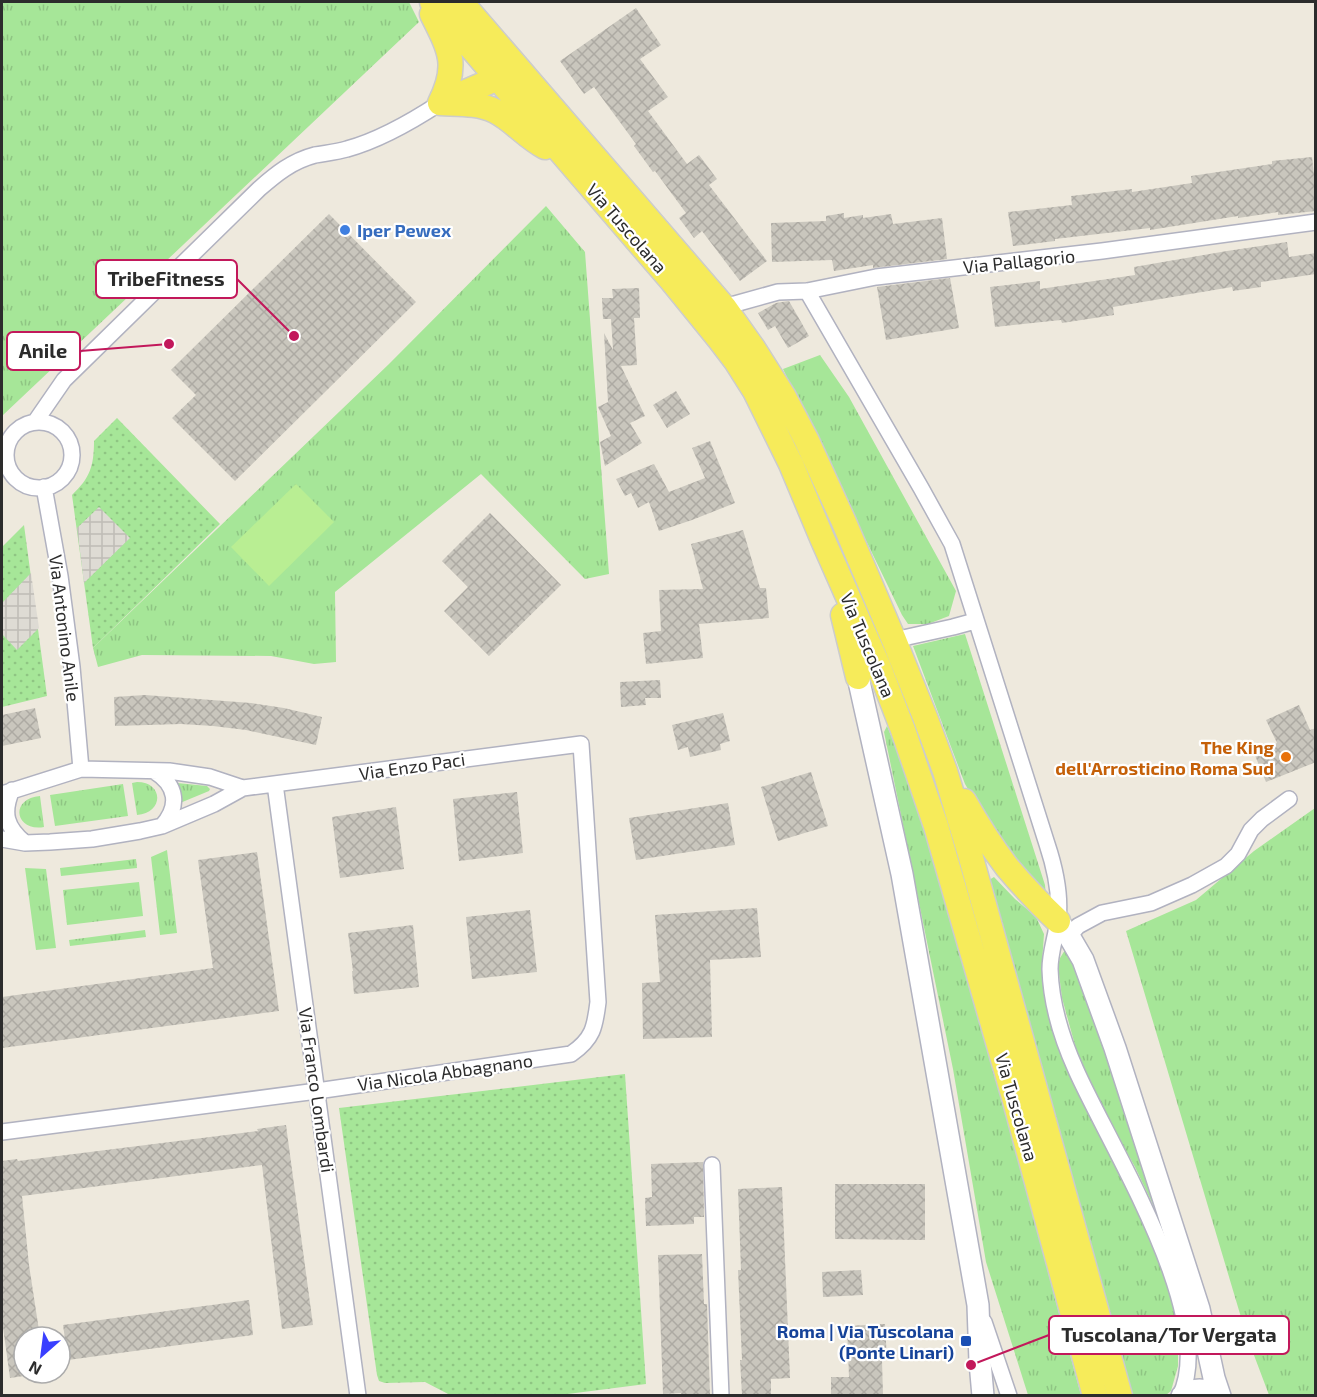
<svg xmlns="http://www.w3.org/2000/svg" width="1317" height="1397" viewBox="0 0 1317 1397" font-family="'Exo 2',sans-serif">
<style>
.grass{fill:url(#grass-tufts)}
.park{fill:url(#park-dots)}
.pitch{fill:#b9ee93}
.plaza{fill:url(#plaza-grid)}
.building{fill:url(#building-cross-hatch)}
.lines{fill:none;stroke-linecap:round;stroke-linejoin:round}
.street-casing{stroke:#b1b2c0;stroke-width:18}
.secondary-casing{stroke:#b1b2c0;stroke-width:24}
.primary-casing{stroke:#ccc;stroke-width:27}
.street{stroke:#fff;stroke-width:15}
.secondary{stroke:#fff;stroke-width:21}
.primary{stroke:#f6eb5a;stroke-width:24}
.shop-dot{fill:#3f7fe0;stroke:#fff;stroke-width:2}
.food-dot{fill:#e8710a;stroke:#fff;stroke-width:2}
.transit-dot{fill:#1a4fb4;stroke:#fff;stroke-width:2}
.labels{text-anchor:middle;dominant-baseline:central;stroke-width:4.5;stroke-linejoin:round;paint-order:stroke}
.street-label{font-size:18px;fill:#2c2c2c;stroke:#fff}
.shop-label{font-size:18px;font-weight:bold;fill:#366cbe;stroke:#fff;text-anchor:start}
.food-label{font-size:18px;font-weight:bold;fill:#c56008;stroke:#fff;text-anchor:end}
.transit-label{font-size:18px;font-weight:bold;fill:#164399;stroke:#fff;text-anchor:end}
.leader{fill:none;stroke:#c2185b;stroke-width:2}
.callout-dot{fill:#c2185b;stroke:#fff;stroke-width:2}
.callout{fill:#fff;stroke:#c2185b;stroke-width:2}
.callout-label{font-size:20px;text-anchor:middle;font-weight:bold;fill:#2c2c2c}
</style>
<defs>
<pattern id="grass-tufts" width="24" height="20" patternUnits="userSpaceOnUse" patternTransform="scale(1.5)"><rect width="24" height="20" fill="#a6e698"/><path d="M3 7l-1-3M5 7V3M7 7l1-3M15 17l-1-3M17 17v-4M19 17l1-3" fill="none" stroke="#8fc583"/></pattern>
<pattern id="park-dots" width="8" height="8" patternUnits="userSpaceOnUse" patternTransform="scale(1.5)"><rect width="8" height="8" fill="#a6e698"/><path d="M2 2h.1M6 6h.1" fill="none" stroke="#8fc583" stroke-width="1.8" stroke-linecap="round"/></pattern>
<pattern id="plaza-grid" width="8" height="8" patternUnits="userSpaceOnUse" patternTransform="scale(1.5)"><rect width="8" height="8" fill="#dedbd4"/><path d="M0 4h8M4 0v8" fill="none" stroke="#bfbcb6"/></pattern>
<pattern id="building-cross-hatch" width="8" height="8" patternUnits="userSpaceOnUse" patternTransform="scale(1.5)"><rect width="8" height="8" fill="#c9c6bd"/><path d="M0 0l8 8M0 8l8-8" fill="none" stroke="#adaaa3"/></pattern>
</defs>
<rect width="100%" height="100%" fill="#eee9dd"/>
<path class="grass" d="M2,2h407l10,20 -417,394z
M546,206l39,46 24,322 -24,5 -104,-105 -146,118 1,70 -22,2 -43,-8 -129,-1 -44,12 -5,-19 296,-284z
M820,355l29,42 107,194 -7,25 -21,8h-20l-6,-9 -119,-246z
M965,634l80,251 1,11 -49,-57 -32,-55 -52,-138z
M887,726c52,119 84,246 116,371 25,100 51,199 78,298h-53l-42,-133 -33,-193 -69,-337z
M137,782c27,0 27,31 0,33l-5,-32z
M177,783l30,3 3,3 -1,2 -29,12 1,-8z
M123,784l5,32 -73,10 -5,-31z
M40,796l4,31c-29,5 -35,-28 -4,-31z
M1315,808v587h-46l-23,-61 -120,-403 70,-31 58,-49z
M167,850l10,83 -17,2 -9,-78z
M136,859l1,9 -76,8 -1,-8z
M25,868l21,1 10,79 -20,2z
M994,877l21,22 21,18 8,17 -2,29 12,63 102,219 22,74v47l-7,25 -5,4h-38l-139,-515z
M139,882l4,34 -76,9 -4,-35z
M145,930l1,7 -76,9 -1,-6z
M1065,950l19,34 80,244 -29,-61 -44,-79 -13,-32 -16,-58 -4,-32 2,-8z"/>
<path class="park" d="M117,418l103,106 -127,124 -21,-153c18,-17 22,-29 22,-54z
M24,525l23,171 -45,11v-160z
M625,1074l21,310 -94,12h-100l-27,-14 -40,1 -6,-2 -2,-6 -38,-267z"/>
<path class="pitch" d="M296,484l38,38 -65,64 -38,-39z"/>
<path class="plaza" d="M99,507l31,31 -46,45 -7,-55z
M31,573l8,55 -22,22 -15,-16v-31z"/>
<path class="building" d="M636,8l25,37 -21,14 28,38 -20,14 39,53 12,-9 18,24 -8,6 58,76 -27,20 -38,-50 -8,7 -15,-20 7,-5 -31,-42 -2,1 -19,-26 2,-2 -42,-57 -10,7 -24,-33z
M1312,157l4,36v18l-38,4v-3l-40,6v-2l-88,14v-2l-95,11v2l-42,5 -5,-34 64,-7 -1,-9 61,-7v3l60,-9 -1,-7 81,-12v-3z
M844,213v5l19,-3v3l28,-4 2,10 49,-6 5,41 -74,9v-3l-39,6 -2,-11 -60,2 -1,-39 55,-2v-5z
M329,214l87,88 -181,179 -63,-63 24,-23 -25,-25z
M1287,242l2,15 27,-4v21l-55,8v5l-28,4 -1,-4 -119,20 1,8 -52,8 -1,-3 -66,7 -5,-40 50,-6v8l95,-14 -1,-8 93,-16z
M950,278l9,50 -73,12 -9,-53z
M639,288l1,30h-6l3,47 -16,1 24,50 -15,7 12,20 -37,23 -5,-24 11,-6 -13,-29 10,-5 -4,-69 9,17 -2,-31h-8l-1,-21h11l-1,-9z
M789,301l20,35 -21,12 -13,-22 -7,4 -10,-17 18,-10z
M676,391l14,23 -23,14 -14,-23z
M710,441l25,62 -43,17 -33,11 -10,-29 -11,6 -7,-15 -6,3 -9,-17 38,-15 15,28 36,-14 -13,-30z
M490,513l71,72 -72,71 -45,-45 24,-24 -26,-26z
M743,530l17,58h6l3,30 -70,6 4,34 -57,6 -3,-31 18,-2 -2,-41 44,-1 -12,-45z
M660,680l1,18h-16l1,7 -25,2 -1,-25z
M145,695l106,8 33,5 38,9 -6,28 -70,-15 -33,-4 -32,-2 -66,2 -1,-29z
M1299,705l11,25 6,-2v34l-50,20 -12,-29 23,-10 -11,-23z
M35,708l6,30 -39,8v-31z
M723,713l7,28 -10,3 1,6 -31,7 -2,-10 -10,3 -6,-25z
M811,772l17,54 -50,15 -17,-54z
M517,792l6,61 -64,8 -6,-62z
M728,803l7,42 -99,15 -7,-42z
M396,807l8,62 -64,9 -8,-61z
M257,852l22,159 -277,37v-51l211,-29 -15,-108z
M757,908l4,49 -51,3 2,77 -69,2 -1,-56 18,-1 -5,-67z
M530,910l7,62 -65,7 -6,-62z
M413,925l6,62 -65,7 -2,-23h1l-5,-38z
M286,1125l27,200 -31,4 -20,-164 -240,31 7,69 11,72h-16v39l-14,2 -8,-58v-159l15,-2 1,2 240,-30 -1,-2z
M703,1162l1,55h-10v7l-48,2 -1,-28 7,-1 -1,-33z
M835,1184h90v56l-90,-1z
M782,1187l8,191 -19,1v16h-29l-2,-35h2l-4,-90h3l-3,-81z
M702,1254l2,50h3l3,91h-29v-2l-18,1 -5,-139z
M861,1270l2,25 -40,2 -1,-25z
M249,1300l4,35 -185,25 -5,-35z
M885,1324l2,36h-5l1,35h-52v-18h18l-2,-51z"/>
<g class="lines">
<g class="street-casing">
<path id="street" d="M807,291l114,197 31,56 95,300c8,24 14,50 11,76 -2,17 -8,32 -8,49 1,34 12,70 26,101 33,75 143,247 104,326
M724,307l54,-15 29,-1 69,-14 226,-26 214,-29
M35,422l29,-42 195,-191c17,-15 33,-28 56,-34 11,-2 22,-3 32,-6 33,-9 64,-27 93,-46
M6 455a33 33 0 1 1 66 0a33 33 0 1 1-66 0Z
M44,487l16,89 12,91 9,102
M894,640l59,-13 22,-6
M154,771c23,14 26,35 8,55
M275,784l83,612
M12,790c-10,23 -6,37 13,53
M2,794l79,-25 88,2 41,6 33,11 -29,16 -52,22 -22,5 -48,8 -42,3 -25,1 -23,-4
M1069,936l9,-10 24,-13 49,-10 41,-18 34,-19 12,-12 13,-24 11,-11 27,-20
M2,1132l315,-41 254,-37c22,-15 24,-27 27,-52l-17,-258 -338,44
M712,1165l9,231
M984,1322l25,74"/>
</g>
<g class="secondary-casing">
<path id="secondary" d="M858,677l44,197 76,431 2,57 3,34
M1058,921l11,15 14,24 32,88 84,261 15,69 6,18
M1182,1396c12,-8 23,-8 35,0"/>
</g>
<g class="primary-casing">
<path id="primary" d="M432,2l240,279 48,59 16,21 19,30 36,73 31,74 56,127 25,65 33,96 79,275 80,295
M461,2l263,305 29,41 31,49 23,44 36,79 51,120 31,77 20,54 25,83 150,542
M432,14c18,36 27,51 8,89
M445,101l53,-23 15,-3
M440,103c18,1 39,0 55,8 18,9 31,26 50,36
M843,615l15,62
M964,801c13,23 27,45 43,66 16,19 33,37 51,54"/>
</g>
<use href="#street" class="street"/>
<use href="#secondary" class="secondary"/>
<use href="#primary" class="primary"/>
</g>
<circle class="shop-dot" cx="345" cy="230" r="6"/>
<circle class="food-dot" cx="1286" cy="757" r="6"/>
<rect class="transit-dot" x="960" y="1335" width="12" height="12" rx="3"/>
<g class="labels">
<g class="street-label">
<text transform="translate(627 228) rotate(49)">Via Tuscolana</text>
<text transform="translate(1019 261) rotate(-6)">Via Pallagorio</text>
<text transform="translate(65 628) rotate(83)">Via Antonino Anile</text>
<text transform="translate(868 645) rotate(67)">Via Tuscolana</text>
<text transform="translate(412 766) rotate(-8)">Via Enzo Paci</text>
<text transform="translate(445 1072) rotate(-8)">Via Nicola Abbagnano</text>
<text transform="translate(317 1090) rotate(82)">Via Franco Lombardi</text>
<text transform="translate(1017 1107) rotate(74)">Via Tuscolana</text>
</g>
<g class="shop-label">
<text x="357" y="230">Iper Pewex</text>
</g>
<g class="food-label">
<text x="1274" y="747">The King<tspan x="1274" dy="21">dell'Arrosticino Roma Sud</tspan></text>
</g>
<g class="transit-label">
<text x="954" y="1331">Roma | Via Tuscolana<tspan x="954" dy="21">(Ponte Linari)</tspan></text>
</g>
</g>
<path class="leader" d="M294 336L237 279M169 344L80 351M971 1365L1049 1335"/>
<g class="callout-dot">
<circle cx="294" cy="336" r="6"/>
<circle cx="169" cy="344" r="6"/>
<circle cx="971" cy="1365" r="6"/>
</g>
<g class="callout">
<rect x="96" y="260" width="141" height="38" rx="6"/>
<rect x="7" y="332" width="73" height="38" rx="6"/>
<rect x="1049" y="1316" width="240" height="38" rx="6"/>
</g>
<g class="callout-label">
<text x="166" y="286">TribeFitness</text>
<text x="43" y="358">Anile</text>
<text x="1169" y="1342">Tuscolana/Tor Vergata</text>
</g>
<rect width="1317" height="1397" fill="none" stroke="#2c2c2c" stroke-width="6"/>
<g transform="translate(42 1355) rotate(208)"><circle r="28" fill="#ffffff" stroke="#ababab" stroke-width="1.5"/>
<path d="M0-4.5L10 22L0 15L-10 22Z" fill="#393fff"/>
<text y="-9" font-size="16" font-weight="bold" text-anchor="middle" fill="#2c2c2c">N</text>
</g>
</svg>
